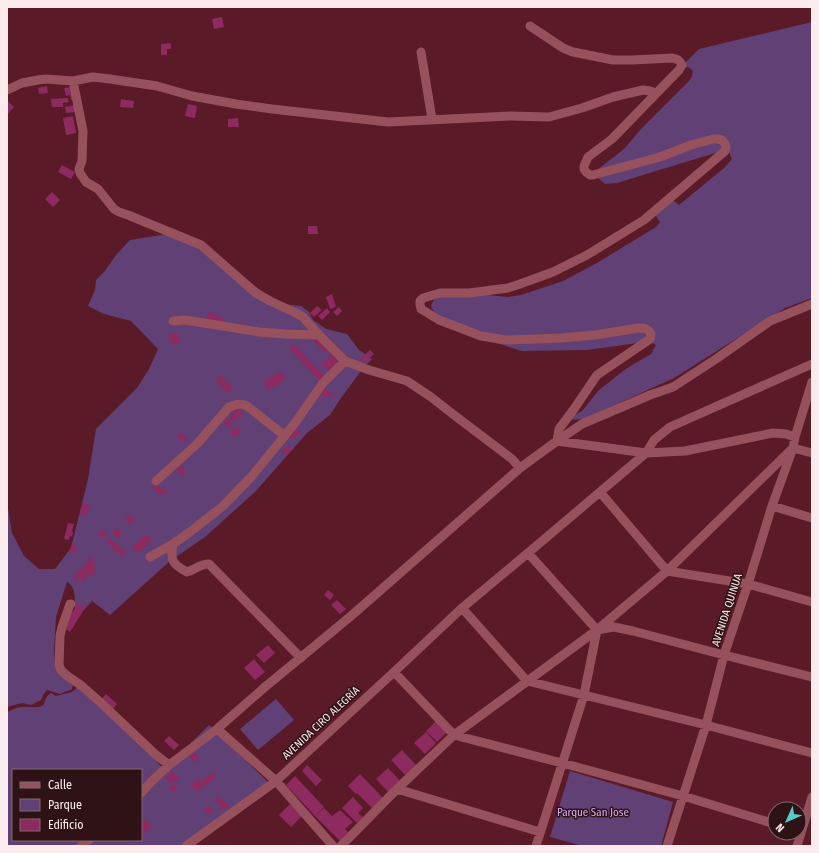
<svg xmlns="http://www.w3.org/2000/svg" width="819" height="853" viewBox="0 0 819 853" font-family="'Fira Sans Condensed',sans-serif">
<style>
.green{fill:#614076;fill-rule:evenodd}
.building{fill:#8d2a5f}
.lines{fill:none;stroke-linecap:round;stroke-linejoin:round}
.minor{stroke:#96515c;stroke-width:9}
.labels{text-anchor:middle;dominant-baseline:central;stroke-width:3;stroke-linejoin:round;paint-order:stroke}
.street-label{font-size:11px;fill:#fcebec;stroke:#2e1216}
.park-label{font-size:11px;fill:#d5acf1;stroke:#2e1216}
</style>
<rect width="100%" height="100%" fill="#5a1a28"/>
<path class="green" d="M812,22v276l-27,10 -111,70 -90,41 -19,1 17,-9 17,-21 28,-22 24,-14 5,-9 -8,-4 -17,3 -44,6 -65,1 -64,-20 -24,-19 -3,-6 4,-9 52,-2 21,2 13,-2 42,-14 34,-18 59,-36 4,-5 -4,-6 -1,-6 18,-10 6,5 45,-37 8,-9 -4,-10 -111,34 -12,1 -8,-7v-7l27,-21 17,-20 48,-48 3,-5 1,-5 -3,-3 -8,-2 17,-17z
M167,234l22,6 81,57 13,7 18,2 8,6 4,8 13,9 21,5 12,16 13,9 -8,8 -23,31 -11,17 -23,18 -51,58 -51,46 -35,24 -60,54 -18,-14 -8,9 -9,-2c0,-10 1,-21 -8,-26l-11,35 -2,33 1,17 18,18 -1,4 -12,5 -13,-4 -4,5 -2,5 -10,5 -9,-2 -15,4v-205l5,31 12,23 15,13h16l16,-21 17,-69 8,-50 41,-41 12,-19 9,-20 -27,-28 -27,-7 -16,-8 7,-16 1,-10 9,-9 11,-16 14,-15z
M77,688h3l59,52 25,30 45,-45 59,57 -85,64h-176v-134c6,-2 9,-5 15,-5 7,-1 13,2 20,-1 4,-2 1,-8 9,-13l5,3 16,-4zM13,770h128v70h-128z
M276,699l18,21 -36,30 -18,-21z
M570,771l103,31 -12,44h-82v-1l-29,-8z"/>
<path class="building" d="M222,17l2,10 -10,2 -2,-10z
M171,43v6h-4v6h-6v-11z
M47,86l1,7 -9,1 -1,-6z
M72,87l3,13h-4l-1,-5 -4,1 -2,-8z
M68,98l1,4 -6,1v4h-11l-1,-8z
M121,99l13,2 -1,7 -13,-1z
M7,100l7,7 -7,8z
M188,104l9,2 -2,12 -10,-2z
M75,105l1,7 -10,1 -1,-6z
M73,116l3,17 -10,2 -3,-17z
M238,118l1,9h-11v-8z
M62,165l13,7 -4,7 -13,-7z
M52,192l8,8 -7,7 -8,-8z
M308,226h9l1,8h-10z
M332,294l4,13 -6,2 -4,-12z
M317,306l5,4 -8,7 -4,-4z
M339,307l3,4 -5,5 -4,-4z
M327,308l3,4 -8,8 -4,-4z
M208,312l11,3 -1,2 5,1 -1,5 -16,-3z
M176,332l5,9 -8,4 -5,-9z
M314,335l14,15 -3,3 -14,-15z
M294,344l31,32 -5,5 -31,-33z
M370,350l4,4 -10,9 -4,-4z
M331,354l7,7 -9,10 -8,-7z
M281,371l5,8 -18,11 -5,-8z
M220,376l13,12 -5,5 -12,-12z
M324,387l10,8 -3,3 -3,-3 -2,3 -7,-5z
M237,408l6,6 -3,4 -7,-6z
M233,413l5,5 -3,4 -6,-5z
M227,418l6,6 -4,4 -6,-6z
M236,426l5,5 -6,7 -6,-5z
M295,427l6,5 -8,8 -5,-4z
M181,432l7,7 -4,3 -7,-6z
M287,445l5,5 -6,5 -4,-3z
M181,465l5,7 -4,4 -6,-7z
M157,484l10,9 -2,2 -3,-2 -2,2 -7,-7z
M83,503l7,2 -4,11 -6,-2z
M126 519a4 4 0 1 1 8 0a4 4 0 1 1-8 0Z
M68,523l6,1 -2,7 1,1 -1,5 -2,-1 -1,4 -5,-1z
M113 533a4 4 0 1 1 8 0a4 4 0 1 1-8 0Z
M98.5 534a3.5 3.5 0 1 1 7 0a3.5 3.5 0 1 1-7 0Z
M146,534l6,6 -14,13 -6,-6z
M109,538l17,14 -4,4 -16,-14z
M72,544l5,2 -2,7 -6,-1z
M89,556l4,4 -1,2 4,3 -1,2 1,1 -3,2 3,3 -3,3 -3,-3 -2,3 -7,-7 7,-8 -1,-2z
M80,569l8,7 -5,6 -4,-4 -4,4 -2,-3 3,-3 -1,-1z
M328,590l6,5 -4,5 -6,-5z
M337,600l9,9 -6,5 -9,-9z
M78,603l7,5 -15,24 -7,-5z
M268,645l7,8 -11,10 -8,-8z
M254,659l11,13 -10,8 -11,-12z
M106,694l11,10 -5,6 -11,-10z
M436,721l11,11 -10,10 -11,-11z
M426,732l10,11 -11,11 -11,-11z
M169,736l10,9 -5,5 -10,-9z
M402,750l16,17 -11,10 -16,-17z
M193,751l7,8 -5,4 -7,-8z
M307,765l15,15 -6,6 -14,-15z
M388,768l14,15 -12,11 -14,-15z
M172,771l7,7 -4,5 -3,-2 -3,2 -4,-5z
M212,772l4,4 -10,9 -4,-4z
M360,774l23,24 -11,10 -15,-15 -1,1 -8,-8z
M295,776l29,31 -9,9 -29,-31z
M197,778l1,2 1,-1 2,2v1l3,4 -6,6 -8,-8 6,-3 -1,-1z
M174,784l4,3 -6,6 -4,-4z
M218,796l11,10 -6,4 -3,-4v-1l-5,-5z
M353,797l10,11 -5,5 5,4 -6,6 -15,-15z
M290,804l12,12 -11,11 -12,-12z
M209,805l4,5 -5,5 -4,-5z
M324,808l8,8 8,-6 13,12 -8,7 3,3 -8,9 -25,-25z
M145,819l7,7 -10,10 -1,-13z"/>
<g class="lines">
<path class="minor" d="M530,26l33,22 10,4 40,8h19l40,-2c5,1 8,2 10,7l-3,5 -67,69 -24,18 -4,9v3l2,3 4,3h3l67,-18 31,-12 22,-6h4l5,1 3,4 1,3 -1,4 -81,69 -57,35 -34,17 -33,12 -12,4 -39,5h-29l-17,5 -3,3v3l1,5 5,3 13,8 42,16 25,4 55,-2 34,-3 43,-7c6,0 10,0 13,6l-1,5 -53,36 -23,34 -15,20 -2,12 89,12 39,-2 88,-18 13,1 9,3
M421,52l11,67
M73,81l10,50 -1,30 -3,8 1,4 6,9 12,7 16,20 5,3 9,3 73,30 55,48 14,8 26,12 7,4 16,18 26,26 24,9 38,11 24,16 23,18 58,44 8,9
M7,90l15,-7 16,-3 8,-1 27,2 20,-4 17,2 47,7 35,10 44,8 36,5 116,13 122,-6 39,1 33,-9 31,-11 30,-7 7,1 6,2
M173,321l11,-1 8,1 67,11 27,2 33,1
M156,481l41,-37 32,-37c7,-3 11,-4 18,-1l38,30
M600,492l67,79 81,13 64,18
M772,506l40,12
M173,544c-3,16 -1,20 14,28 8,-2 14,-9 22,-8l92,94
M528,553l69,77
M150,557l23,-13 17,-12 33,-26 29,-30 43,-53 28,-40 22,-22
M71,604h-1l-8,23 -2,9 -1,29 2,5 5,5 16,11 18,16 55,52 14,11
M462,608l65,73 179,44 106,28
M597,630l17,-3 19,4 91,24 88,22
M394,672l60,63 108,28 121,33 92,28
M217,729l59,52 57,65
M397,789l143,43
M141,793l10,-11 18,-17 48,-36 48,-42 86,-71 169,-148 37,-27 25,-17 68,-29 23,-8 43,-28 54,-38 42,-17
M81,846l8,-6
M186,846l90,-65 118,-109 68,-64 66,-55 118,-100 8,-13 16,-13 142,-63
M341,846l56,-57 57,-54 143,-105 70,-59 126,-123 19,5
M536,846l48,-151 13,-65
M667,846l39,-121 18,-70 24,-71 24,-78 21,-58 2,-11 17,-55
M797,846l15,-49"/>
</g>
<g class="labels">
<g class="street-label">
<text transform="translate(727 610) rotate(-72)">AVENIDA QUINUA</text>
<text transform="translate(321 723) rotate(-43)">AVENIDA CIRO ALEGRÍA</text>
</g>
<g class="park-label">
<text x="593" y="812">Parque San Jose</text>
</g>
</g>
<rect width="819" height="853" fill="none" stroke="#fcebec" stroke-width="16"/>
<rect x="12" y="769" width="130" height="72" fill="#2e1216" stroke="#80696c"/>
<rect x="20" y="782" width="20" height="6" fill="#96515c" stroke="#80696c"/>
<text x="48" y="789" font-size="12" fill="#fcebec">Calle</text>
<rect x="20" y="799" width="20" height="12" fill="#614076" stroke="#80696c"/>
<text x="48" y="809" font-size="12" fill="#fcebec">Parque</text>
<rect x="20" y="819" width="20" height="12" fill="#8d2a5f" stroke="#80696c"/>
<text x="48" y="829" font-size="12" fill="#fcebec">Edificio</text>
<g transform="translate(787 821) rotate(225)"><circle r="19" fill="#2e1216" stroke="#80696c"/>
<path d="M0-3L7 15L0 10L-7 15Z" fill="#54cdc8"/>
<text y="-6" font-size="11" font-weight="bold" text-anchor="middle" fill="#fcebec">N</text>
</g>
</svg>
